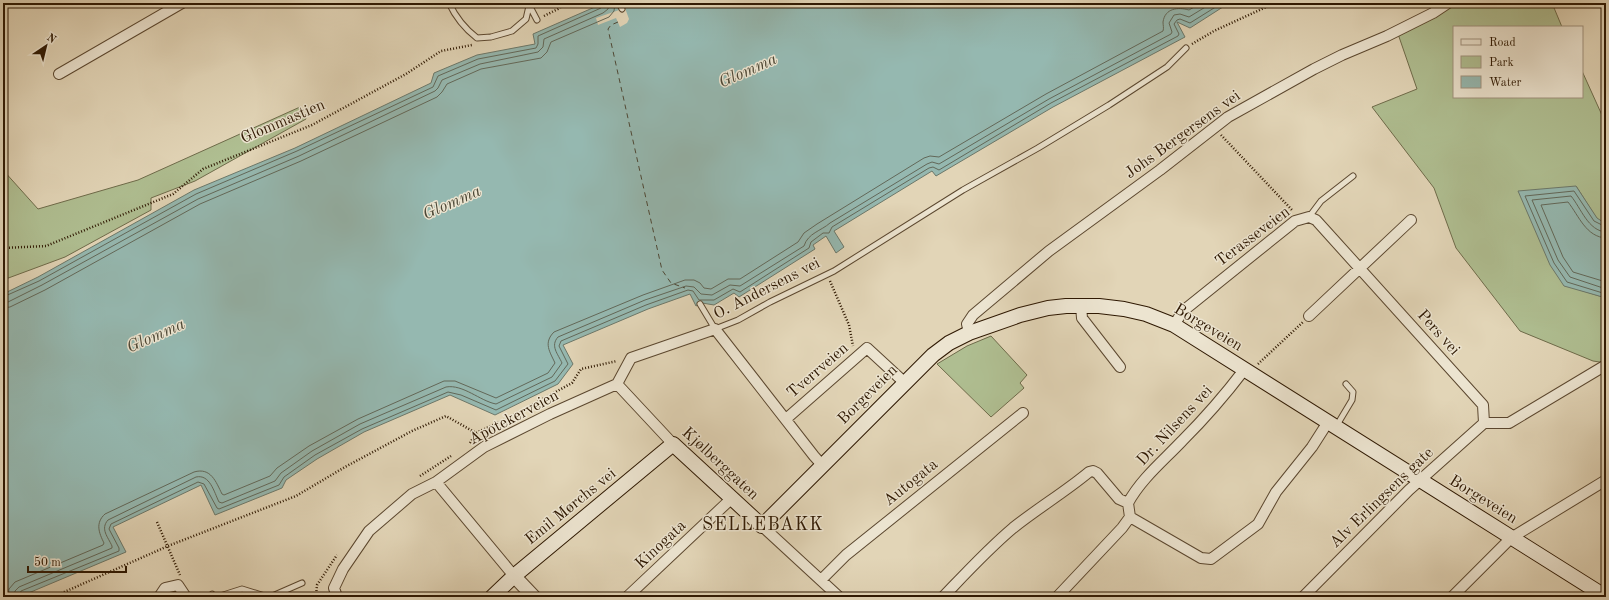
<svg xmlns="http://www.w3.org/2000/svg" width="1609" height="600" viewBox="0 0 1609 600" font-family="'Old Standard TT',serif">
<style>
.green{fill:#afbe91;stroke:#6e6b4a}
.water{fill:#95b8b0;stroke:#6c786a}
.pier{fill:#e2d5b7}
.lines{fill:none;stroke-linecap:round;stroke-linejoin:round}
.shore{stroke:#626859;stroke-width:1}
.ferry{stroke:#4d4836;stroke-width:1;stroke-dasharray:5 4;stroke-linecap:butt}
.service-casing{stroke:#5b472f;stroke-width:7}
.minor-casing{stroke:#5b472f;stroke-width:12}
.tertiary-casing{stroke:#5b472f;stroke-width:15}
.secondary-casing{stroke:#2e1802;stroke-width:16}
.path{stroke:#2e1802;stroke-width:2.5;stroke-dasharray:1 2;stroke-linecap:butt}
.service{stroke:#ece4d0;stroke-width:5}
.minor{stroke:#ece4d0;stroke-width:10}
.tertiary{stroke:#ece4d0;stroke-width:13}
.secondary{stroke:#ece4d0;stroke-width:14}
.labels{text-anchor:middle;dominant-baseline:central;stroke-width:3;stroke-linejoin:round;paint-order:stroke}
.street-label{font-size:16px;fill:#2e1802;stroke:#ece4d0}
.water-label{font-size:17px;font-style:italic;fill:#4d4836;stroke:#ece4d0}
.quarter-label{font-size:18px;letter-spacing:1px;fill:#2e1802;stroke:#ece4d0}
</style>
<rect width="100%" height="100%" fill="#e2d5b7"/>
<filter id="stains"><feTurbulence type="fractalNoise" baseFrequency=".005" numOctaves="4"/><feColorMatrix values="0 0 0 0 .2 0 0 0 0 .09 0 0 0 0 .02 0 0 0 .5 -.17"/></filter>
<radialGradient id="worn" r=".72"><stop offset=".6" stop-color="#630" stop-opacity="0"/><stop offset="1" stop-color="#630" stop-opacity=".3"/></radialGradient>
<path class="green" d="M1448,3h104l10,24h-108v70h128v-26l24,53v100l-9,-5 -21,-33 -12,99 42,13v65l-13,-2 -73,-30 -64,-83 -22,-60 -62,-81 45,-18 -20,-58z
M300,107l6,12 -111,62 -44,17v12l-86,47 -62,23v-110l35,39 100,-29z
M991,336l36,39 -7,8 4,5 -33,29 -54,-53 30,-18z"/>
<path class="water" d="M604,3h643l-6,3 -15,-1 -36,23 -13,-6 8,15 -132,70 -117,69 -4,-5 -98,60 10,16 -8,6 -10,-17 -13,9 2,4 -76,48 -5,-4 -20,12 -12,-2 -6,3 -6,-12 -42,15 -85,36 10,19 -15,20 -63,31 -45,-20 -86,37 -47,27 -31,21 -4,8 -67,27 -14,-30 -88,42 13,25 -107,45h-16v-303l35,-17 156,-87 101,-42 136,-65 3,-10 43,-18 58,-11 -2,-10z
M1576,186l21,32 9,6v74l-42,-12 -14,-21 -32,-74z"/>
<path class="pier" d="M625,8l4,11 -2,4 -7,4 -4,-9 -18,7 -2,-7z"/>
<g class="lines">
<path class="shore" d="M1606,227l-12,-6 -20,-30 -49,5 29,67 13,19 39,12
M1606,232c-18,-1 -25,-24 -35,-36l-39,4 26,60 12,17 36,12
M1606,238c-20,-1 -27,-22 -38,-36l-27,3 22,52 10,15 33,10
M3,297l36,-16 157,-87 101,-43 136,-64 5,-11 40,-17 58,-11 2,-4v-8l63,-28 3,-5
M3,302h5l34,-17 156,-86 101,-43 136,-65 3,-3 4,-8 38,-16 58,-12 5,-5 1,-8 59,-26 5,-4 1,-6
M3,308l7,-1 35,-17 155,-86 101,-43 136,-64 5,-5 5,-8 34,-15 60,-11 6,-6 4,-10 58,-25 5,-6 1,-8
M8,597l1,-8 6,-7 88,-37 1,-2c-5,-10 -9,-20 1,-29l89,-42c17,-5 22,10 28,22l2,1 46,-19 7,-8 32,-22 49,-27 86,-38h11l41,17 52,-25 7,-10c-5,-11 -12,-20 -1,-31l89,-37 42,-15h9l6,3 4,5 7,1 17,-10h12l58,-37 6,-9 13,-9 107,-66 6,-2 9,1 107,-63 117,-63c1,-3 0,-6 0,-9 2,-14 15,-15 26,-12l12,-7
M14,597l1,-6 4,-4 93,-39v-2c-4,-9 -12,-17 -4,-26l88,-43c14,-3 18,15 23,25l3,1 53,-22 6,-8 31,-22 48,-27 86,-37c17,-3 34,14 50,17l56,-27 10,-14c-4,-9 -12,-17 -4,-26l87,-37 41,-14 8,1 7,7 11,1 18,-10 10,1 64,-40c4,-13 17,-15 26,-23l97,-59 5,-2 7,2 110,-65 122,-65 1,-2 -3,-9 5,-8 6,-1 9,3 23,-14
M19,597l2,-6 98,-40v-3l-10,-19 2,-5 87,-42 6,2 13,24 2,1 60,-24 5,-8 31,-22 47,-26 86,-37 13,3 35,15 59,-29 13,-17 -9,-18 2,-5 85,-36 42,-15 5,1 6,9h15l19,-11 7,3 69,-44 2,-6 12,-9h6l3,-6 97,-59 4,-1 6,3 112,-67 127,-67 1,-2 -5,-10 3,-4 3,-1 10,4 32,-20"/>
<path class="ferry" d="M618,22l-7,3 -3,4 54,241 9,13 14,5"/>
<g class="service-casing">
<path id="service" d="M449,3c7,15 15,25 28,35l14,-1 21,-6 14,-12 3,-13
M528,3l9,17
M619,3l3,6
M1309,217l12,-16 32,-25
M700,304l15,25 23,-9 32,-18 64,-31 129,-81 75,-42 71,-43 58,-38 19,-19
M1337,425l15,-25 1,-8 -7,-8
M212,594l1,3
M217,597l25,-8 26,8
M270,597l32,-14"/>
</g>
<g class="minor-casing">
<path id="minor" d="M59,74l123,-71
M1081,306l1,12 38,49
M1309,316l102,-96
M1174,325l9,-14 112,-90 14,-4 7,3 167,185 1,18
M969,333l-2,-9 6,-9 76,-64 111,-81 68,-53 86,-48 28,-14 45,-19 46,-23 15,-10
M617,384l56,60
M786,419l81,-71 38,35
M1484,423h25l97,-58
M436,482l78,94
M1128,503l2,14 71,41 10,1 47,-35 18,-32 36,-45 16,-25
M1128,503c13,-24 35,-42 54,-62 22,-22 43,-46 62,-71
M762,526l77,71
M821,580l25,-25 177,-142
M159,597l6,-9 13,-3 8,12
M337,597l-3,-9 9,-19 26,-38 43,-37 24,-12 48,-35 66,-33 67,-30 14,-26 84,-29 99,127 8,9
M627,597l105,-99
M943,597c23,-24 45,-48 70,-69 25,-20 52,-36 76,-56l4,-1 4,2 22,26 9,4
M1057,597l65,-69 8,-11
M1303,597l106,-107 75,-67
M1452,597l59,-59 95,-58"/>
</g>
<g class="tertiary-casing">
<path id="tertiary" d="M514,576l20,21"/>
</g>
<g class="secondary-casing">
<path id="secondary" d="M492,597l22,-21 159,-132 89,82 171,-171 16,-12 20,-10 51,-18 28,-7 18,-2h33l25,3 22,5 28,11 432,272"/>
</g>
<path class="path" d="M544,16l14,-7 8,-6
M1192,44l22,-13 61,-28
M1221,135l72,76
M3,248l43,-2 127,-52 30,-25 109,-44 94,-51 35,-23 31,-6
M830,281l19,44 4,21
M1258,364l45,-42
M470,443l6,-10
M420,476l31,-20
M157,522l23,53
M53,597l115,-51 128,-50 49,-29 67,-36 34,-15 30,17 32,-15 64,-35 9,-14 36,-8
M316,597l1,-12 20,-30"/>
<use href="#service" class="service"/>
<use href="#minor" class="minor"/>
<use href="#tertiary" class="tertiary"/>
<use href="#secondary" class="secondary"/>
</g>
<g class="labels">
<g class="street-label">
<text transform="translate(283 122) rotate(-23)">Glommastien</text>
<text transform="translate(1183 135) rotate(-36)">Johs Bergersens vei</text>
<text transform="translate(1253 237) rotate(-37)">Terasseveien</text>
<text transform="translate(767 289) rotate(-27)">O. Andersens vei</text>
<text transform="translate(1208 328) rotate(31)">Borgeveien</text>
<text transform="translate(1438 333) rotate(48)">Pers vei</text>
<text transform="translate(818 371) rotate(-41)">Tverrveien</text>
<text transform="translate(868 395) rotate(-45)">Borgeveien</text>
<text transform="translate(514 418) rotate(-28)">Apotekerveien</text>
<text transform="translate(1175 426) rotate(-47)">Dr. Nilsens vei</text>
<text transform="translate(720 464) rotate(43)">Kjølberggaten</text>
<text transform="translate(911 483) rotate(-39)">Autogata</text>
<text transform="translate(1382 498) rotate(-44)">Alv Erlingsens gate</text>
<text transform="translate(1483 500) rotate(32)">Borgeveien</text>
<text transform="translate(571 507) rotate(-39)">Emil Mørchs vei</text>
<text transform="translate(661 545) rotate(-43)">Kinogata</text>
</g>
<g class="water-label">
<text transform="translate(748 71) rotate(-24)">Glomma</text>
<text transform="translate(452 203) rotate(-24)">Glomma</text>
<text transform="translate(156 336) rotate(-24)">Glomma</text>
</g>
<g class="quarter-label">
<text x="763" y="525">SELLEBAKK</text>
</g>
</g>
<rect width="1609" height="600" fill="none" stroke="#e2d5b7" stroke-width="16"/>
<rect x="4" y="4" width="1601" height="592" fill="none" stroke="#2e1802" stroke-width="2"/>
<rect x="8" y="8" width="1593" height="584" fill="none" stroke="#2e1802"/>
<rect x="1453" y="26" width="130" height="72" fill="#ece4d0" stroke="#a0927e"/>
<rect x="1461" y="39" width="20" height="6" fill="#ece4d0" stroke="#a0927e"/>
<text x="1489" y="46" font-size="12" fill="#2e1802">Road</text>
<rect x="1461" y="56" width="20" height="12" fill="#afbe91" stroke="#a0927e"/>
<text x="1489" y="66" font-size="12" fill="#2e1802">Park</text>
<rect x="1461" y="76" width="20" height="12" fill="#95b8b0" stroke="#a0927e"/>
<text x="1489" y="86" font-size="12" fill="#2e1802">Water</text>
<g transform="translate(46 46) rotate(35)" stroke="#ece4d0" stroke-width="3" paint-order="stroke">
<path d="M0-3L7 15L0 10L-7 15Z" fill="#2e1802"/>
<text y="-6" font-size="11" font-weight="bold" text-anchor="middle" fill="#2e1802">N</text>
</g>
<path d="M28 566v6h98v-6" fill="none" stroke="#2e1802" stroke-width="2"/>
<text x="34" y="566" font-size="12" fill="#2e1802" stroke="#ece4d0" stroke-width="3" paint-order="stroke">50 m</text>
<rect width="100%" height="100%" filter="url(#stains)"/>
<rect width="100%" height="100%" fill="url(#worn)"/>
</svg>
